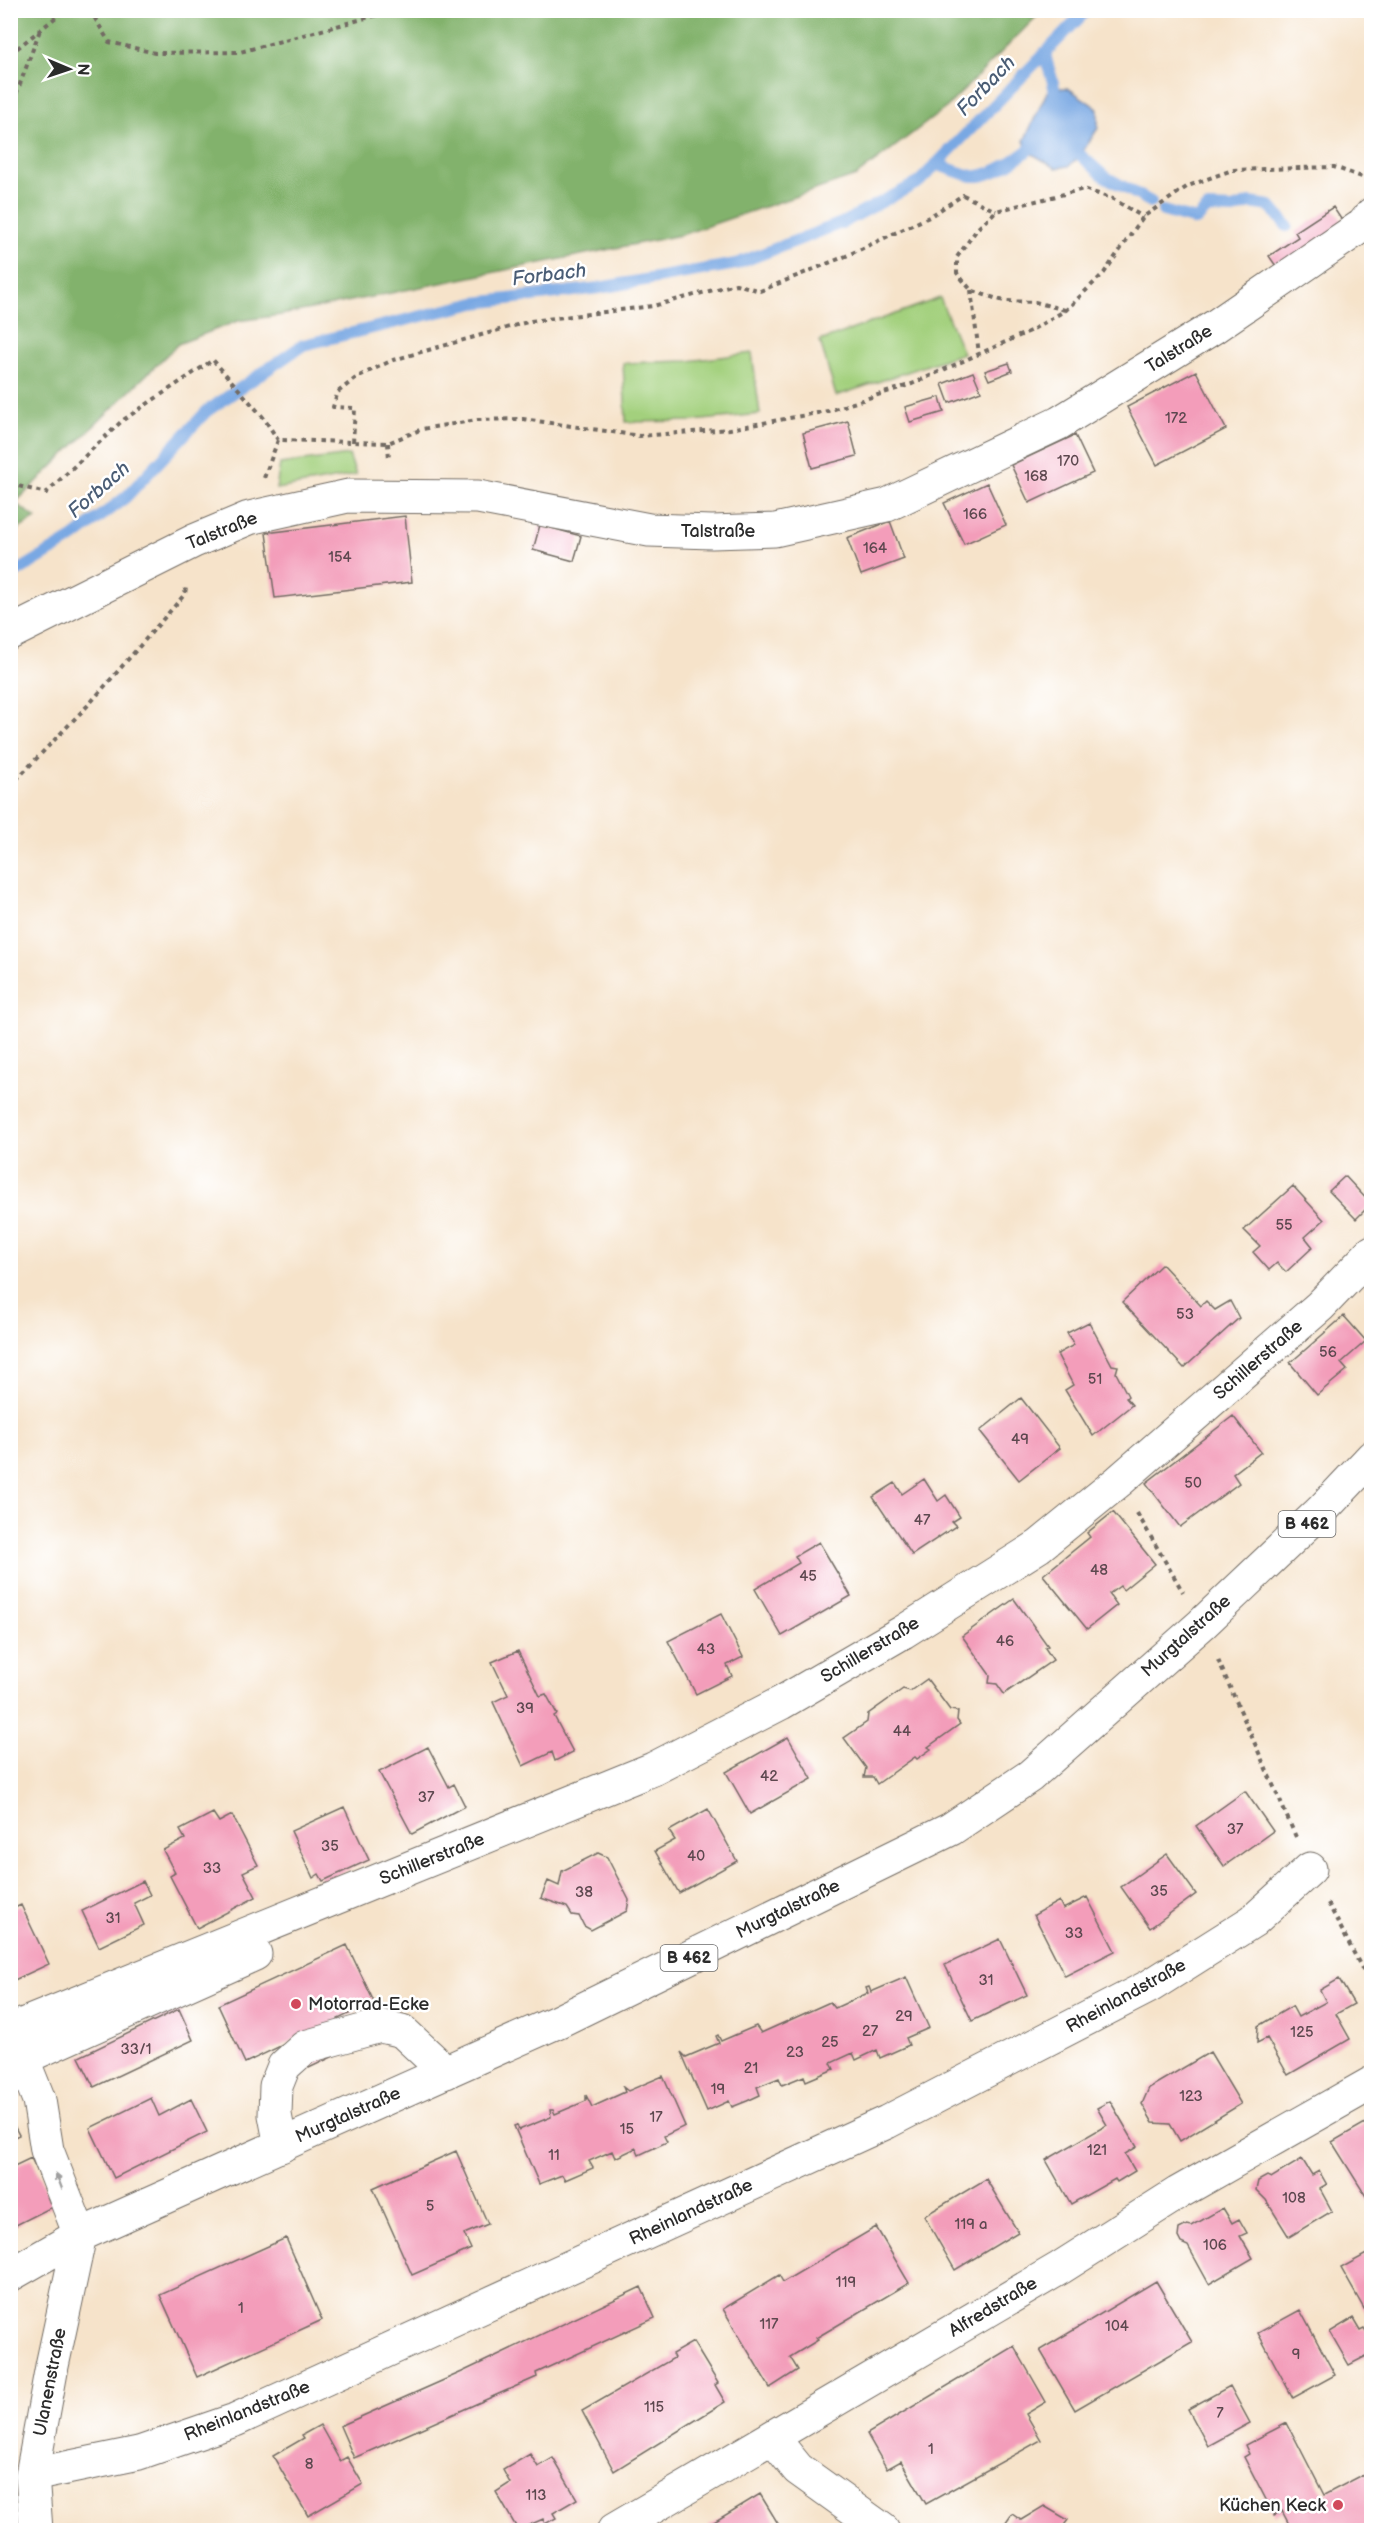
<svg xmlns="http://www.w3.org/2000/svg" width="1382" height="2541" viewBox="0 0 1382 2541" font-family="'Balsamiq Sans',sans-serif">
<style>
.green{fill:#a3d07d;stroke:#677e54;stroke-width:1.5}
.forest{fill:#82b26c;stroke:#566e4c;stroke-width:1.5}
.water{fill:#79a8e3;stroke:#526a87;stroke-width:1.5}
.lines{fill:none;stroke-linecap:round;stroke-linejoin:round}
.stream{stroke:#79a8e3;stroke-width:12}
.building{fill:#f39dba}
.minor-casing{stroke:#726b63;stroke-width:35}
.major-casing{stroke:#726b63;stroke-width:35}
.path{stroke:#726b63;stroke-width:4;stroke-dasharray:4.5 4.5;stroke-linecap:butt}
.minor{stroke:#fff;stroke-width:33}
.major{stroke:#fff;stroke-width:33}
.oneway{fill:#a0a0a0}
.poi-dot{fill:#d1495b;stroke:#fff;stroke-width:2}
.labels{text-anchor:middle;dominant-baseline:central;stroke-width:5;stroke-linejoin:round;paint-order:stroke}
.number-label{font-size:15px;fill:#5d484f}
.shield{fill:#fff;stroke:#6b6b6b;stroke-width:1.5}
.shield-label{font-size:16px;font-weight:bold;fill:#2b2b2b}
.street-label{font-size:18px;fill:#2b2b2b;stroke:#fff}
.poi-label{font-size:18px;fill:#2b2b2b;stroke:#fff;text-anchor:start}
.water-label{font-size:20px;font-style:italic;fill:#4a5d75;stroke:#fff}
</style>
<rect width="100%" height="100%" fill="#fff"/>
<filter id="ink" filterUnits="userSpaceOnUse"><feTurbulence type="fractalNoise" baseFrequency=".0167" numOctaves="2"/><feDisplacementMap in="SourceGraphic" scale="12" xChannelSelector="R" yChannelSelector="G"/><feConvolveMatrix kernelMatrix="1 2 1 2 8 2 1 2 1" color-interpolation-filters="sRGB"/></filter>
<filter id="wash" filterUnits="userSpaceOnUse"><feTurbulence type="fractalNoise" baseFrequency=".008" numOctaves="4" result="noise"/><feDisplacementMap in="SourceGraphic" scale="24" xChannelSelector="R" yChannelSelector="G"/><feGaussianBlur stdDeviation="1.35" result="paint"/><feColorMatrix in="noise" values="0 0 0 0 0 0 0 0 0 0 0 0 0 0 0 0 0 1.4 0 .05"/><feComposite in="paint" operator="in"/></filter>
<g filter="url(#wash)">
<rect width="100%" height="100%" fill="#f6e3ca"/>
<path class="green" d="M940,298l23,55 -127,43 -16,-55z
M752,353l8,61 -67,7 -67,1 -3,-59 65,-2z
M349,455l7,20 -80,14 4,-25z"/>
<path class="forest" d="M11,10h1031v1l-95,96 -91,69 -175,59 -400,80 -43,6 -60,23 -163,159 21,15 -25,16z"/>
<path class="water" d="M1056,88h12l30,21v19l-18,28 -11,10 -13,2 -27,-16 -5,-11 22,-47z"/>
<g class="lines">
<path class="stream" d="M1045,52c2,18 12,31 9,50
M1069,145l35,31 47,26
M936,164c12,4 25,10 37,12 19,2 55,-23 66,-37
M1163,211l33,9 12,-12 25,1 17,-6 20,3 17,20
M10,576l64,-39 52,-40 81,-86 96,-66 172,-42 124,-15 137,-24 108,-42 75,-40 168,-172"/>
</g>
<g id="blocks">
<path class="building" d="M1333,207l12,18 -67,44 -9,-13 29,-19 -3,-5z
M1009,363l3,8 -23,9 -4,-9z
M1196,371l30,58 -69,36 -30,-58z
M973,372l8,19 -32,12 -7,-19z
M940,397l4,15 -34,10 -5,-15z
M848,421l9,35 -45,12 -9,-35z
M1075,435l18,38 -64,30 -18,-38z
M987,483l19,42 -42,19 -20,-41z
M405,516l7,66 -137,16 -9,-65z
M890,521l14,38 -43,16 -14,-37z
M540,525l41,11 -7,25 -41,-11z
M1345,1176l26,28 -15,15 -27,-28z
M1293,1186l31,34 -19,17 8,10 -27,25 -9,-9 -8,7 -16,-18 7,-6 -16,-16z
M1162,1264l39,42 5,-5 9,9 15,-9 9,17 -55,50 -62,-66z
M1344,1316l22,25 -25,22 6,7 -30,25 -27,-32z
M1089,1322l23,43 6,1 -2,7 12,23 -2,2 6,7 -39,31 -28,-46 8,-5 -16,-31 17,-9 -7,-12z
M1021,1398l39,50 -41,32 -39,-49z
M1233,1416l28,36 -28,22 6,9 -59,44 -34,-44z
M924,1479l14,22 8,-6 14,22 -8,5 4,4 -44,29 -39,-58 22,-14 7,11z
M1113,1512l42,52 -32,26 -3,-4 -11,8 8,11 -30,24 -44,-54 47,-38 -3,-4z
M819,1542l32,54 -69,40 -27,-47 44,-26 -4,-7z
M1014,1599l34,47 -3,2 8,12 -49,34 -7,-10 -8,-1 1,-8 -28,-39z
M721,1614l22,43 -16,8 5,11 -36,18 -28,-53z
M518,1651l22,45 6,-2 11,20 -3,2 19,36 -18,9 -3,-9 -29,14 -30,-64 15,-7 -16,-33z
M927,1679l23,31 8,1 -1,9 3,4 -32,23 3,2 -14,10 -2,-2 -38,27 -4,-7h-9l2,-9 -22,-30 23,-16 1,-8 35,-25 7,2z
M788,1737l24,42 -62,35 -24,-42z
M428,1747l21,40 5,-3 11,22 -53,28 -33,-62z
M1245,1791l28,40 -49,35 -28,-40z
M344,1807l25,53 -46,21 -4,-7 -6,4 -22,-47z
M708,1809l29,52 -58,32 -24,-42 20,-11 -6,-9z
M213,1813l6,9 13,-7 26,50 -15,7 13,25 -59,31 -27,-52 5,-3 -12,-23 22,-11 -5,-9z
M598,1853l9,4 22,43 -2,11 -36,19 -7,-4 -5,-10 -7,-1 -5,-8 -26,-9 7,-17 11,5 3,-15z
M1167,1854l29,40 -46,34 -29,-41z
M143,1881l7,14 -16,8 10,22 -45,22 -17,-36z
M1087,1897l28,54 -50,25 -31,-61 25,-14 4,8z
M21,1905l28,59 -39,18v-72z
M1000,1939l27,56 -55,26 -27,-56z
M347,1945l27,57 -36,17 13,29 -42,20 -14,-29 -50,24 -27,-58z
M906,1977l23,51 -23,10 3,7 -29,13 -3,-8 -21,10 -3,-7 -22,10 3,6 -28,12 -2,-5 -22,9 -3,-7 -22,9 3,8 -13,6 -15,6 -3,-6 -22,10 -26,-59 5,5 33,-14 -3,-7 2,-1 3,6 35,-15 5,7 69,-31 5,6 33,-15 -2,-5 3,-1 2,5z
M1339,1979l15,25 -18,10 14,25 -62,36 -21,-37 -10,5 1,-17 34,-20 6,11 28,-15 -6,-12z
M179,2009l14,31 -99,47 -15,-30z
M1210,2052l31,52 -61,37 -10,-17 -17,-1 -11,-19 7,-16z
M663,2076l22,50 -21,10 3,6 -28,13 -3,-7 -21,10 -3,-7 -23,10 4,7 -28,12 -3,-5 -23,9 -25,-58 3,-1 2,5 32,-13 -1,-7h3l2,4 31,-13v-6l6,12 33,-15 -2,-5 5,4z
M151,2098l8,18 32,-17 16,33 -93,46 -24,-50z
M1110,2101l27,46 -12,7 10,17 -18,11 -2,-3 -44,25 -25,-44 61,-35 -10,-17z
M10,2118l9,17 -9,4z
M1372,2119v87l-40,-64z
M456,2151l32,73 -24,10 7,15 -59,26 -39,-87z
M31,2158l23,48 -44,22v-60z
M1302,2159l10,16 7,-4 8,14 -7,4 12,22 -43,26 -23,-37 -10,-10 2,-9 9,-5 4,2z
M986,2179l32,53 -63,38 -31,-54z
M1223,2208l9,15 7,-4 8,14 -7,3 13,22 -44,26 -21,-38 -7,-3 -3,-6 1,-8 8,-4 5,1z
M876,2227l33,56 -93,55 2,2 -28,17 8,13 -28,18 -47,-79 56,-34 4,7z
M286,2238l36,82 -125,57 -37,-82z
M1370,2252l2,3v68l-31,-55z
M1156,2281l36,61 -117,68 -35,-60z
M641,2287l14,31 -119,55 1,4 -183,81 -14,-32 122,-54z
M1300,2310l35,65 -42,23 -35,-65z
M1353,2318l7,12 4,-2 8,12v13l-23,12 -19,-33z
M693,2342l25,41 -3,2 10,17 -111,69 -32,-60 92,-53 -2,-4z
M1014,2346l32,56 -20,12 15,26 -115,64 -25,-43 -14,8 -20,-35z
M1230,2386l20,37 -42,23 -20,-37z
M1287,2423l37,72 48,-25v60h-80l-10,-19 -8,4 -30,-58 5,-3 -4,-9z
M320,2425l20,36 7,-4 16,27 -55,32 -35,-60 31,-18 -2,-3z
M530,2454l8,13 15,-9 24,41 -24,14 3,5 -11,6 -2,-5 -25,11 -22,-38 14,-9 -7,-13z
M760,2494l22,36h-73l3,-1 -3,-4z
M1044,2506l24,14 -6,8 4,2h-65l11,-16 9,6z"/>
</g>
</g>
<g filter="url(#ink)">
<use href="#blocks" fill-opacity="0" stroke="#726b63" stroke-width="1.5"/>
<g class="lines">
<g class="minor-casing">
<path id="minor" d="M10,633l184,-92 55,-23 99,-22 130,1 171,33 63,2 63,-2 112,-25 172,-82 155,-96 149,-102 9,-11
M10,2030l643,-261 128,-66 122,-71 136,-86 80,-65 201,-175 52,-54
M23,2060l16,40 8,50 33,85
M10,2064l245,-110
M281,2146l-6,-31 1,-29 8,-20 21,-19 75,-21 22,5 44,41
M772,2437l26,32 85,61
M32,2475l107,-22 96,-33 652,-298 263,-136 103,-65 57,-52
M614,2530l446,-262 118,-75 194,-110"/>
</g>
<g class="major-casing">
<path id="major" d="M10,2275l70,-40 479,-214 392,-192 79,-53 172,-152 119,-113 51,-54
M36,2530l-4,-55 20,-109 28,-131"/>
</g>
<path class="path" d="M90,10l19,32 46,11 85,-1 156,-42
M10,54l55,-44
M10,111l30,-81
M971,290l8,64
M1065,310l-30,-8 -31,-1 -19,-6 -14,-5 -14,-17v-16l21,-29 18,-17 88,-22 29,10 30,18
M353,442l2,-34 -22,-1 5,-15 19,-15 36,-17 138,-39 122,-15 83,-22 24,7 86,-35 83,-39 34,-22 33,16
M388,443l1,17
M264,478l14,-38 110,3 34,-14 55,-9 46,-1 117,17 90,-7 98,-18 84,-27 118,-53 36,-21 38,-37 39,-56 45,-31 44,-16 102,-3 31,11
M10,484l36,9 77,-73 90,-60 50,57 15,23
M10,786l81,-84 94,-108 1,-7
M1137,1513l46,79
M1218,1660l78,177
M1328,1903l44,85"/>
<use href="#minor" class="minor"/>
<use href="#major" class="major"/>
</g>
<defs><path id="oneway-solid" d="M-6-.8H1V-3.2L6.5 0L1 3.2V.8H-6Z" transform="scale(1.5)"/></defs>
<use class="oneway" href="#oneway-solid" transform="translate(59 2181) rotate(-111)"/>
</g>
<g class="poi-dot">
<circle cx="296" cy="2004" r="6"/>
<circle cx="1338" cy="2505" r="6"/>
</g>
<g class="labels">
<g class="number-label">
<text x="1176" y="418">172</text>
<text x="1068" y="461">170</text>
<text x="1036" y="476">168</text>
<text x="975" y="514">166</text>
<text x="875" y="548">164</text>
<text x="340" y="557">154</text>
<text x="1284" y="1225">55</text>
<text x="1185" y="1314">53</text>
<text x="1328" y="1352">56</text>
<text x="1095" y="1379">51</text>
<text x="1020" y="1439">49</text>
<text x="1193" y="1483">50</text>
<text x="922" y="1520">47</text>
<text x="1099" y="1570">48</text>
<text x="808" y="1576">45</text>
<text x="1005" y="1641">46</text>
<text x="706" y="1649">43</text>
<text x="525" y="1708">39</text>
<text x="902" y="1731">44</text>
<text x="769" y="1776">42</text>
<text x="426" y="1797">37</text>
<text x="1235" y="1829">37</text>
<text x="330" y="1846">35</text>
<text x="696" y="1856">40</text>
<text x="212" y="1868">33</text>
<text x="1159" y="1891">35</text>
<text x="584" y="1892">38</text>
<text x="113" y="1918">31</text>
<text x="1074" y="1933">33</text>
<text x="986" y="1980">31</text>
<text x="904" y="2016">29</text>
<text x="870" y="2031">27</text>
<text x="1302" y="2032">125</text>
<text x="830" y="2042">25</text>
<text x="136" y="2049">33/1</text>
<text x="795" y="2052">23</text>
<text x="751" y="2068">21</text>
<text x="718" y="2089">19</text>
<text x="1191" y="2096">123</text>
<text x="656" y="2117">17</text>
<text x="627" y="2129">15</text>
<text x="1097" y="2150">121</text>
<text x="554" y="2155">11</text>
<text x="1294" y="2198">108</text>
<text x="430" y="2206">5</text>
<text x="971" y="2224">119 a</text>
<text x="1215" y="2245">106</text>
<text x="846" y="2282">119</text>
<text x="241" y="2308">1</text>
<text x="769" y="2324">117</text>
<text x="1117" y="2326">104</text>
<text x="1296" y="2354">9</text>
<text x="654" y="2407">115</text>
<text x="1220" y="2413">7</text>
<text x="931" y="2449">1</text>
<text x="309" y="2464">8</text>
<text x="536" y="2495">113</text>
</g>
<g class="shield">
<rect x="1278.5" y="1511" width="57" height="26" rx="4.5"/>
<rect x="660.5" y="1945" width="57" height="26" rx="4.5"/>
</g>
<g class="shield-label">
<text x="1307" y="1524">B 462</text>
<text x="689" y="1958">B 462</text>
</g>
<g class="street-label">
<text transform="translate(1179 349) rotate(-32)">Talstraße</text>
<text transform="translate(222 531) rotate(-22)">Talstraße</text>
<text x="718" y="531">Talstraße</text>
<text transform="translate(1258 1360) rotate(-41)">Schillerstraße</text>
<text transform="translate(1186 1636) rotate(-42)">Murgtalstraße</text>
<text transform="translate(870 1650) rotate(-31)">Schillerstraße</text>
<text transform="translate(432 1859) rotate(-22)">Schillerstraße</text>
<text transform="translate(788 1909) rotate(-26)">Murgtalstraße</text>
<text transform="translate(1126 1996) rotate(-29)">Rheinlandstraße</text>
<text transform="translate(348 2115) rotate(-24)">Murgtalstraße</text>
<text transform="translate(691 2212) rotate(-25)">Rheinlandstraße</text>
<text transform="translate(993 2307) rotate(-31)">Alfredstraße</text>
<text transform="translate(50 2382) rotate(-79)">Ulanenstraße</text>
<text transform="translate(247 2411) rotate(-22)">Rheinlandstraße</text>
</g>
<g class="poi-label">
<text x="308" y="2004">Motorrad-Ecke</text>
<text x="1326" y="2505" text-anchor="end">Küchen Keck</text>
</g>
<g class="water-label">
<text transform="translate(986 86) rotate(-46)">Forbach</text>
<text transform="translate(549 275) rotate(-7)">Forbach</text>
<text transform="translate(99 490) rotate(-41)">Forbach</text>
</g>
</g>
<rect width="1382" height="2541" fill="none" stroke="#fff" stroke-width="36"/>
<g transform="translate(69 69) rotate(92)" stroke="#ffffff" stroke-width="4.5" paint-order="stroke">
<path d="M0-4.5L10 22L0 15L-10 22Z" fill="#2b2b2b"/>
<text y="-9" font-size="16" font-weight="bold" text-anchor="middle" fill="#2b2b2b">N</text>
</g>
</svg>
